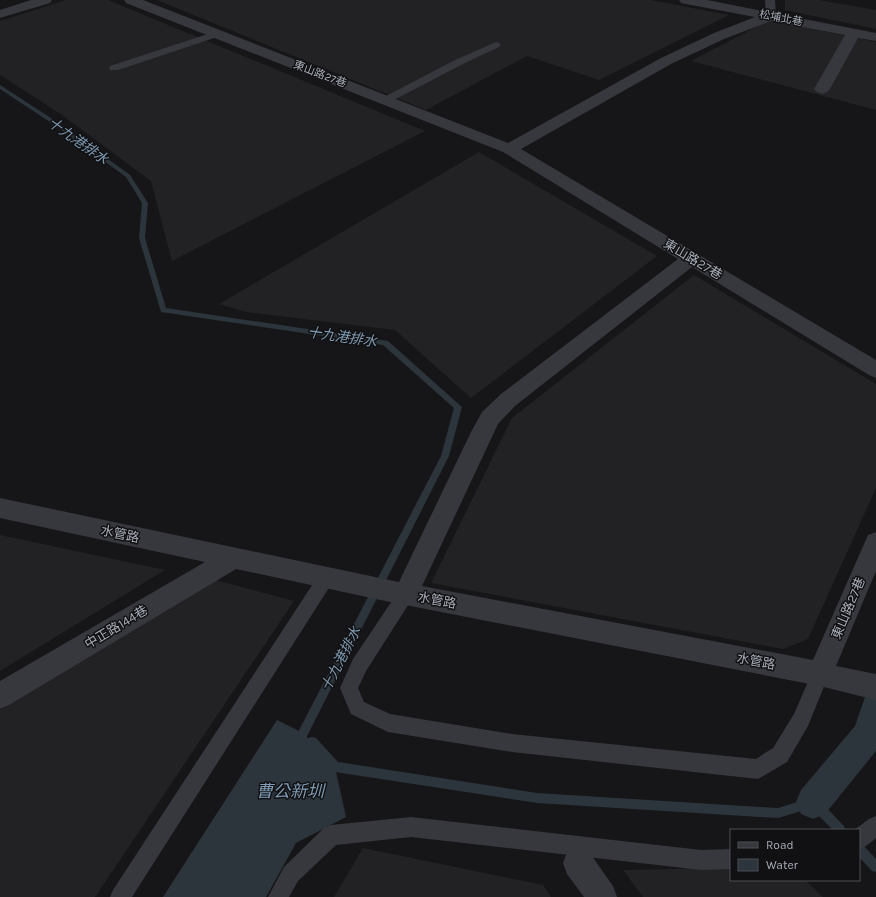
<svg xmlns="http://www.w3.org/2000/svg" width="876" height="897" viewBox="0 0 876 897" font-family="Karla,'Noto Sans TC',sans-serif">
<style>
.built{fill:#222225}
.water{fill:#2c353c}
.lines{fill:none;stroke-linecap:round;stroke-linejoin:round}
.stream{fill:#2c353c;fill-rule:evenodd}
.canal{fill:#2c353c;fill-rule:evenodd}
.service{fill:#37383d;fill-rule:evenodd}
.minor{fill:#37383d;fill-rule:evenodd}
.labels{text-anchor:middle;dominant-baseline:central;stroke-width:3;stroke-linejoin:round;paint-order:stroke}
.far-street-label{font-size:11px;fill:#a8adb8;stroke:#111113}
.street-label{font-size:13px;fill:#a8adb8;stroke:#111113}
.water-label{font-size:14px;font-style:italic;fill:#7f9bb3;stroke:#111113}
.near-water-label{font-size:17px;font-style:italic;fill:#7f9bb3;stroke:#111113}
</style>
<rect width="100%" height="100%" fill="#161618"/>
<path class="built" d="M66,0h42l317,131 -253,130 -21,-80 -89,-66 -62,-40v-54z
M157,0h494l78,15 -130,65 -72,-24 -101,54z
M785,0h34l57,10v19l-91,-19z
M769,20l107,22v68l-185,-49z
M479,152l178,104 -186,142 -76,-68 -149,-18 -27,-8z
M694,275l182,109v104l-68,151 -25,10 -352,-66 81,-165z
M0,535l165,35 -165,101z
M208,578l86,23 -199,296h-95v-187z
M363,848l180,37 8,12h-217z
M731,868v12h74l18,17h-180l-20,-27z"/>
<path class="water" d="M277,720l26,13 32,34 11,50 -50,26 -30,54h-103z"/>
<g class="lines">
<path class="stream" d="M0,85l57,37 73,53 18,28 -3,35 21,70 222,33 74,66 -13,49 -146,288 -4,2 -4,-2 -1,-3 1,-3 146,-282 13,-48 -71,-63 -222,-33 -22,-74 3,-35 -16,-26 -73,-53 -53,-35z
M312,737l4,1 22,24 199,31 241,15 35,-11 4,1 27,28 1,4h-12l-22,-22 -33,10 -241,-15 -202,-31 -4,-1 -23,-25 -1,-4 1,-4z
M859,844l4,1 13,14v13l-4,-1 -13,-14z"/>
<path class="canal" d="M876,693v58l-51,63 -12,5 -12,-5 -5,-12 5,-12 54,-64 10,-29z"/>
<path class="service" d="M765,0h10l1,16 -2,2h-6l-2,-2z
M217,31l5,3 -2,2 -102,34h-8l-1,-2 1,-2z
M496,42l3,1 2,2 -2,2 -36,17 -73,38 -4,1 -5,-3 1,-2 73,-38z
M326,571l6,2 2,5 -2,5 -200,314h-22l3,-7 207,-317z
M406,587l6,2 2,5 -2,5 -46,72 -8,17 6,14 26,12 122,20 244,25 17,-11 21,-34 20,-46 6,-2 6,2 3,6 -21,52 -21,36 -29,17 -246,-27 -124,-20 -37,-18 -11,-26 13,-29 47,-70z
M876,816v22l-10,8 -7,3v-19h-5l15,-11z
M411,817l290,33 30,-1v20l-30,1 -290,-33 -75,8 -38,36 -9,16h-21l16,-30 40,-39 7,-3z"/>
<path class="minor" d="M31,0h21l-2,3 -50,15v-8z
M124,0h19l365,143 153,-85 53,-25 41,-16 -69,-13 -5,-1 -2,-3h28l169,33v8l-18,-3 -28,51 -3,3 -5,2 -5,-2 -3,-3 31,-54 -74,-14 -47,18 -53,25 -150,85 355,211v18l-7,-3 -177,-108 -177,139 -17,18 -76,162 391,74 55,-125 8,-3v39l-40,95 40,8v26l-56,-14 -430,-84 -154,-33 -227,136 -9,4v-28l205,-119 -205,-44v-20l399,84 72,-150 11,-20 19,-18 177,-135 -175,-107 -377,-149z
M578,848l11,4 24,34 4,11h-33l-17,-23 -4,-11 4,-11z"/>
</g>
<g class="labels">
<g class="far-street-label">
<text transform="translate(781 18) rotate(11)">松埔北巷</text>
<text transform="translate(320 74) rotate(21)">東山路27巷</text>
</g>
<g class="street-label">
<text transform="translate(693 259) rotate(31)">東山路27巷</text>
<text transform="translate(120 534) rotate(12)">水管路</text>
<text transform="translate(437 600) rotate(11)">水管路</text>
<text transform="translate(848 608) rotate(-67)">東山路27巷</text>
<text transform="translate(116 627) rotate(-31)">中正路144巷</text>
<text transform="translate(756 661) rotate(11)">水管路</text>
</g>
<g class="water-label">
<text transform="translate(78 141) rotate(35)">十九港排水</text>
<text transform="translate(342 337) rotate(8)">十九港排水</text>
<text transform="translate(341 659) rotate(-63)">十九港排水</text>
</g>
<g class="near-water-label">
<text x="290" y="791">曹公新圳</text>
</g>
</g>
<rect x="730" y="829" width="130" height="52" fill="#111113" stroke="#4d4f55"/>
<rect x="738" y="842" width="20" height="6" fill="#37383d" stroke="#4d4f55"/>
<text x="766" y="849" font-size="12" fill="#a8adb8">Road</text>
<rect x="738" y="859" width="20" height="12" fill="#2c353c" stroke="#4d4f55"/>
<text x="766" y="869" font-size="12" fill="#a8adb8">Water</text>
</svg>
